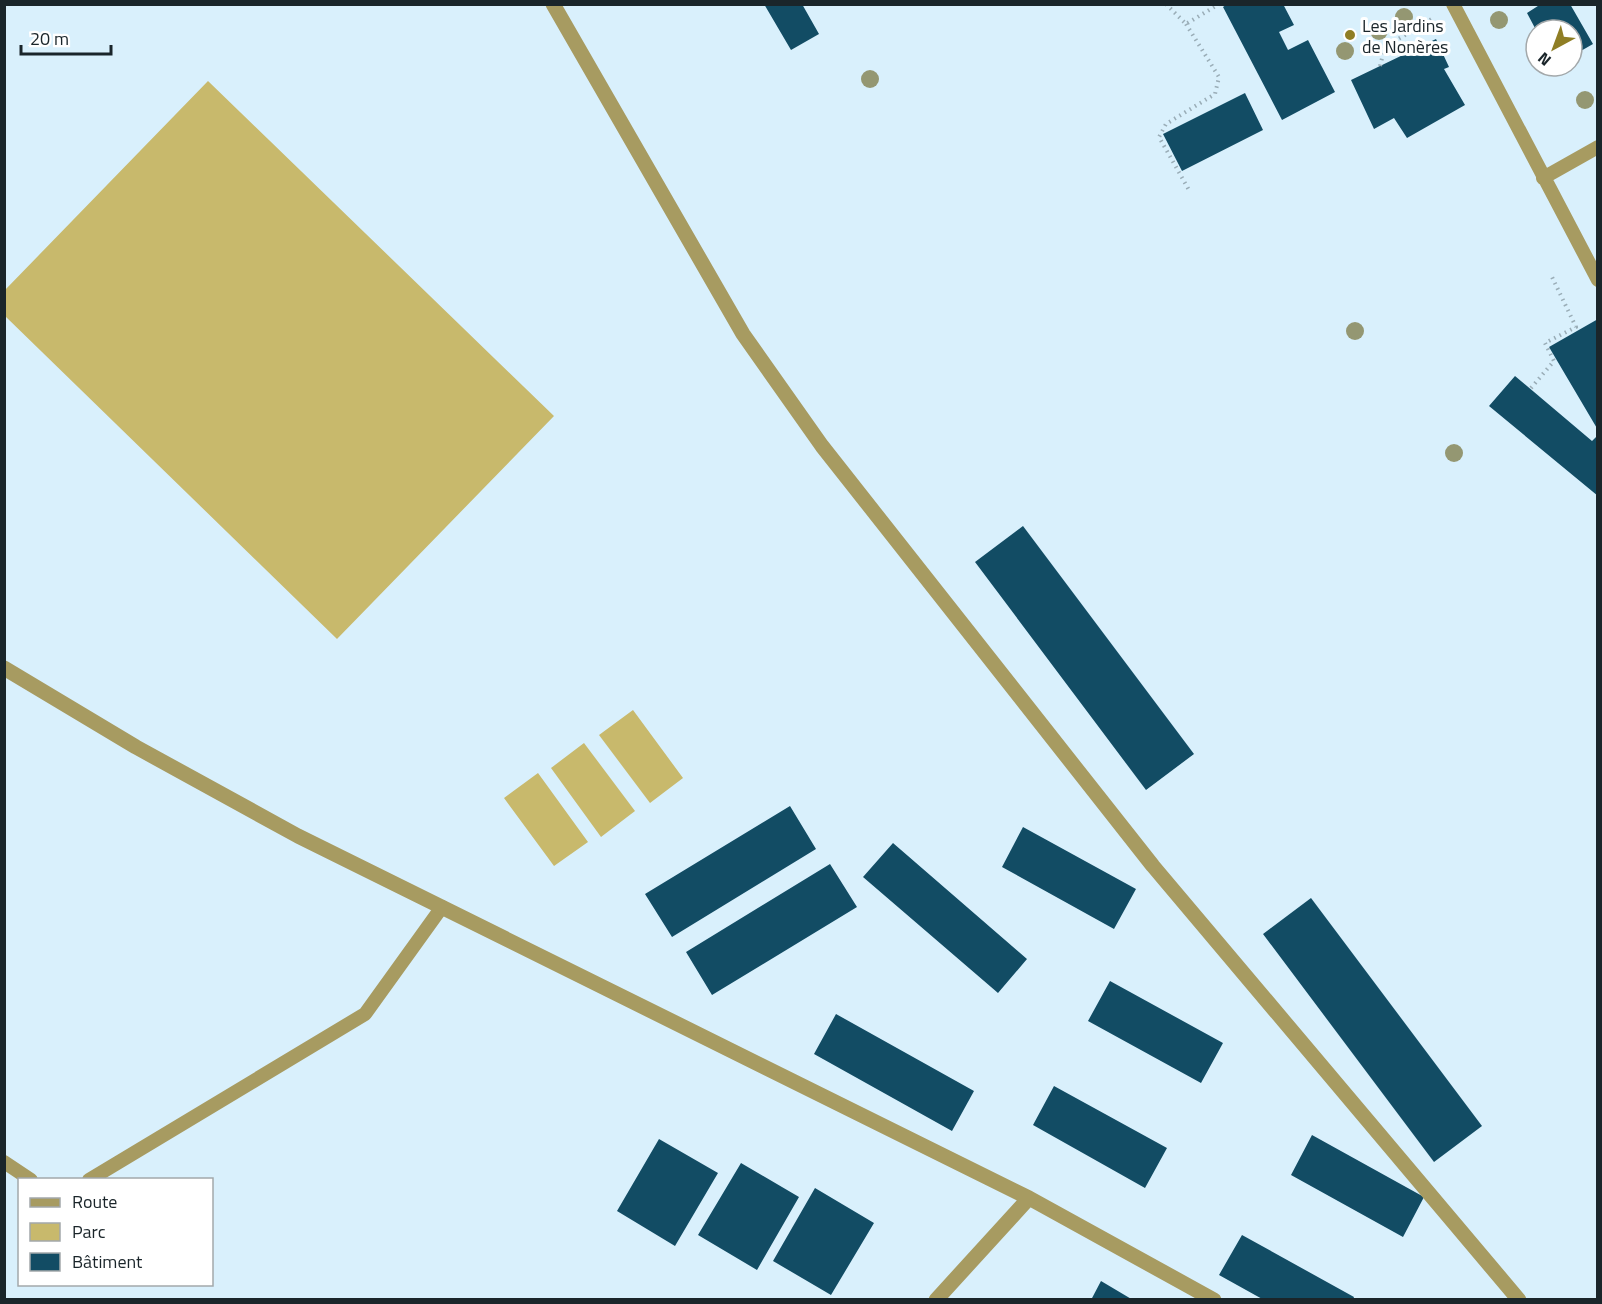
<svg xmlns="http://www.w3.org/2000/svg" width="1602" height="1304" viewBox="0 0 1602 1304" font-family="'Titillium Web',sans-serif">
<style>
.green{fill:#c8b96c}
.building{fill:#124c64}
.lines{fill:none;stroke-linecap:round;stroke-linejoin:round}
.path{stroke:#9aadb7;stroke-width:4;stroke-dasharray:1.5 4.5;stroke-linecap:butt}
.lane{stroke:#a79b61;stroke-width:14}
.street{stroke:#a79b61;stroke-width:15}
.tree{fill:#949772}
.poi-dot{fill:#8f7e25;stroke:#fff;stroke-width:2}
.labels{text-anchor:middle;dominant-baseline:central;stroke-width:6;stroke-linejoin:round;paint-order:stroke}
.poi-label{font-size:18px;fill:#1a252a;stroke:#fff;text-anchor:start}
</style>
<rect width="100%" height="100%" fill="#d9f0fc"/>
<path class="green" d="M208,81l346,335 -217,223 -332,-323v-26z
M633,710l50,68 -33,25 -51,-68z
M584,743l51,68 -34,26 -50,-69z
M538,773l50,69 -34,24 -50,-68z"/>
<path class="building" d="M764,4h38l17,30 -28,16z
M1227,4h56l11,21 -15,7 9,18 20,-10 27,52 -53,28 -59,-113z
M1541,4h29l23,40 -21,12v-26h-36l-9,-17z
M1436,39l13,28 -5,2 21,36 -58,33 -13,-20 -20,11 -23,-49z
M1245,93l18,37 -81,41 -19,-37z
M1598,319v111l-49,-83z
M1515,376l77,65 6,-6v61l-109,-90z
M1023,526l171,228 -48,36 -171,-228z
M790,806l26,43 -144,88 -27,-43z
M1023,827l113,62 -22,40 -112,-62z
M893,843l134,116 -29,34 -135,-116z
M830,864l27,43 -145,88 -26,-43z
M1311,898l171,228 -48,36 -171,-228z
M1110,981l113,62 -22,40 -113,-62z
M836,1014l138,77 -22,40 -138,-77z
M1054,1086l113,62 -22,40 -112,-63z
M1312,1135l112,62 -21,40 -112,-62z
M659,1139l59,34 -43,73 -58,-35z
M741,1163l58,34 -42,73 -59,-35z
M815,1188l59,35 -43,72 -58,-34z
M1242,1235l112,62 -1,3h-89l-45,-25z
M1101,1281l32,19h-42z"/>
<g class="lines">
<path class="path" d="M1166,4l20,20 33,-20
M1186,24l33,53 -4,17 -49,30 -7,13 30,53
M1380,66l5,-19 50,-30
M1531,388l23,-27 -9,-18 31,-16 -24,-50"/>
<path class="lane" d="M1453,4l145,276
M1543,178l55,-31
M4,1162l27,18
M89,1180l276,-166 77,-107"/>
<path class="street" d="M553,4l190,330 79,112 331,420 366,434
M4,668l132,79 162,89 731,362 185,102
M936,1300l93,-102"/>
</g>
<g class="tree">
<circle cx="1404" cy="17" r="9"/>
<circle cx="1499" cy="20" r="9"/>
<circle cx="1379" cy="31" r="9"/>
<circle cx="1345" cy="51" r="9"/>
<circle cx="870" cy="79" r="9"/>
<circle cx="1585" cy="100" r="9"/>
<circle cx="1355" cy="331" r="9"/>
<circle cx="1454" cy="453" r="9"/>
</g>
<circle class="poi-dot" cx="1350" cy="35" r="6"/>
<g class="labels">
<g class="poi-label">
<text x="1362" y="25">Les Jardins<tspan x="1362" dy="21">de Nonères</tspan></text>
</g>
</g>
<rect width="1602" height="1304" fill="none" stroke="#1a252a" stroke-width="12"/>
<rect x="18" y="1178" width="195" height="108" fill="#ffffff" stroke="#a3a8aa" stroke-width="1.5"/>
<rect x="30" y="1198" width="30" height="9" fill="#a79b61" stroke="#a3a8aa" stroke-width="1.5"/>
<text x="72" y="1208" font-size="18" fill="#1a252a">Route</text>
<rect x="30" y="1223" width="30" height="18" fill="#c8b96c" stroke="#a3a8aa" stroke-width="1.5"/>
<text x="72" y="1238" font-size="18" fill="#1a252a">Parc</text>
<rect x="30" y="1253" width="30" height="18" fill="#124c64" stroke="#a3a8aa" stroke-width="1.5"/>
<text x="72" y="1268" font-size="18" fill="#1a252a">Bâtiment</text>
<g transform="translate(1554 48) rotate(221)"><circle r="28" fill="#ffffff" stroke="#a3a8aa" stroke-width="1.5"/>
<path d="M0-4.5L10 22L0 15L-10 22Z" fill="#8f7e25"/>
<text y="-9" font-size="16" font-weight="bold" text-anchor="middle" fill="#1a252a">N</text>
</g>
<path d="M21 45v9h90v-9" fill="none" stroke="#1a252a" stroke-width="3"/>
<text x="30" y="45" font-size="18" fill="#1a252a" stroke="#ffffff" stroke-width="4.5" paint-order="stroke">20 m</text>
</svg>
